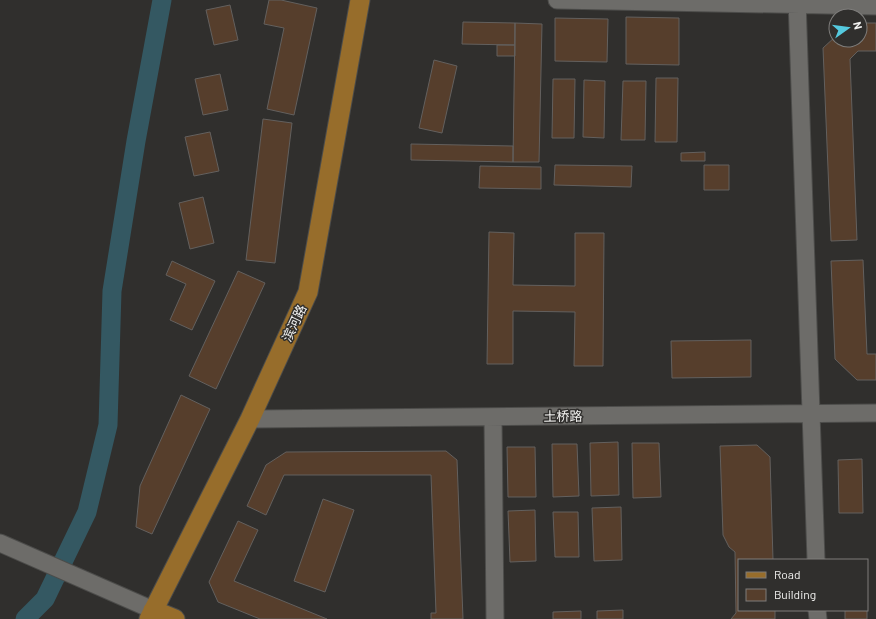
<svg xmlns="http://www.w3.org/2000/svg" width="876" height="619" viewBox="0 0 876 619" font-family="Barlow,'Noto Sans SC',sans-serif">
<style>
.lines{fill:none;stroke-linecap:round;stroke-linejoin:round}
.river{stroke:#345862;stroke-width:19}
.building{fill:#563e2c;stroke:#63605e}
.secondary-casing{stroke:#4c4c4a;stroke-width:19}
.primary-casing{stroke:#4c4c4a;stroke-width:21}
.secondary{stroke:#6d6c69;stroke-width:17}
.primary{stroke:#976d2b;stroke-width:19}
.labels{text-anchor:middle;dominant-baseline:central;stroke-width:3;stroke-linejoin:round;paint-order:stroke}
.street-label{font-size:13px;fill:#f2f2f0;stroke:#302f2d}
</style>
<rect width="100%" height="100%" fill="#302f2d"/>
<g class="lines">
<path class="river" d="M25,619l20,-20 42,-87 21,-87 4,-134 24,-150 26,-141"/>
</g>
<path class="building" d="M269,0h12l36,8 -23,107 -27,-6 17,-81 -20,-4z
M230,5l8,35 -24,5 -8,-35z
M626,17l53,1v47l-53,-1z
M555,18l53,1 -1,43 -52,-1z
M463,22l52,1v22l-53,-1z
M515,23l27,1 -3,138h-26z
M860,23h16v28h-18l-8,8 7,181 -26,1 -8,-193 13,-12v4h24z
M497,45h18v11h-18z
M434,60l23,6 -15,67 -23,-5z
M220,74l8,36 -25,5 -8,-36z
M656,78h22l-1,64h-22z
M553,79h22l-1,59h-22z
M584,80l21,1 -1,57 -21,-1z
M623,81h23l-1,59h-24z
M263,119l29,4 -17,140 -29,-3z
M210,132l9,39 -25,5 -9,-39z
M411,144l102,2v16l-102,-2z
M705,152v9h-24v-8z
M555,165l77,1 -1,21 -77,-2z
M704,165h25v25h-25z
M480,166l61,1v22l-62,-1z
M203,197l11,46 -24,6 -11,-46z
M489,232l25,1 -1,52 62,1v-53h29l-1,133h-29l1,-54 -62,-1v53h-26z
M863,260l4,94h9v26h-19l-22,-21 -4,-98z
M172,261l43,20 -23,49 -22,-10 16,-36 -20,-9z
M238,271l27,12 -49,106 -27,-13z
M751,340v37l-79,1 -1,-37z
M181,395l29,14 -58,125 -16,-7 4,-41z
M618,442l1,53 -28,1 -1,-53z
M632,443h27l2,54 -28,1z
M552,444h25l2,52 -26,1z
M757,445l13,12 3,103h-34v50h36v9h-44l5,-6 -1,-61 -6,-5 -6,-12 -3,-89z
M507,447h28l1,50h-28z
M446,451l11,9 6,159h-32v-6h5l-5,-138h-147l-18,40 -19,-9 19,-41 20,-13z
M862,459l1,54h-24l-1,-53z
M323,499l31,11 -29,82 -31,-11z
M621,507l1,53 -28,1 -2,-53z
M535,510l1,51 -26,1 -2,-51z
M553,512h25l1,45h-24z
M238,521l20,9 -24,51 93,38h-67l-42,-17 -9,-20z
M623,610v9h-26v-8z
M845,610h22v9h-22z
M581,611v8h-28v-7z"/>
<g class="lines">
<g class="secondary-casing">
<path id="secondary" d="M557,0l319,6
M797,0l19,560
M493,417l2,202
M250,419l626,-6
M0,543l153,67
M817,610l1,9"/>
</g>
<g class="primary-casing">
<path id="primary" d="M153,610l22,9
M149,619l101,-200 58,-127 52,-292"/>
</g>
<use href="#secondary" class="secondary"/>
<use href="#primary" class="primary"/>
</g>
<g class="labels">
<g class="street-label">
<text transform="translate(294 323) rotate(-65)">滨河路</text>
<text transform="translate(563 416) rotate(-1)">土桥路</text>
</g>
</g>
<rect x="738" y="559" width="130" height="52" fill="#302f2d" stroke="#7e7d7b"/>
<rect x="746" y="572" width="20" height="6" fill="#976d2b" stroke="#7e7d7b"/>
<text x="774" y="579" font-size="12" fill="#f2f2f0">Road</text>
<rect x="746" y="589" width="20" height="12" fill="#563e2c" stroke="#7e7d7b"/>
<text x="774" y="599" font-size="12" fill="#f2f2f0">Building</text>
<g transform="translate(848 28) rotate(76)"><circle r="19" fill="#302f2d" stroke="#7e7d7b"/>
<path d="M0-3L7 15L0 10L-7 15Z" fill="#55cadf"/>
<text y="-6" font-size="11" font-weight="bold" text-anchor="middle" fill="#f2f2f0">N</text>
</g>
</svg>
